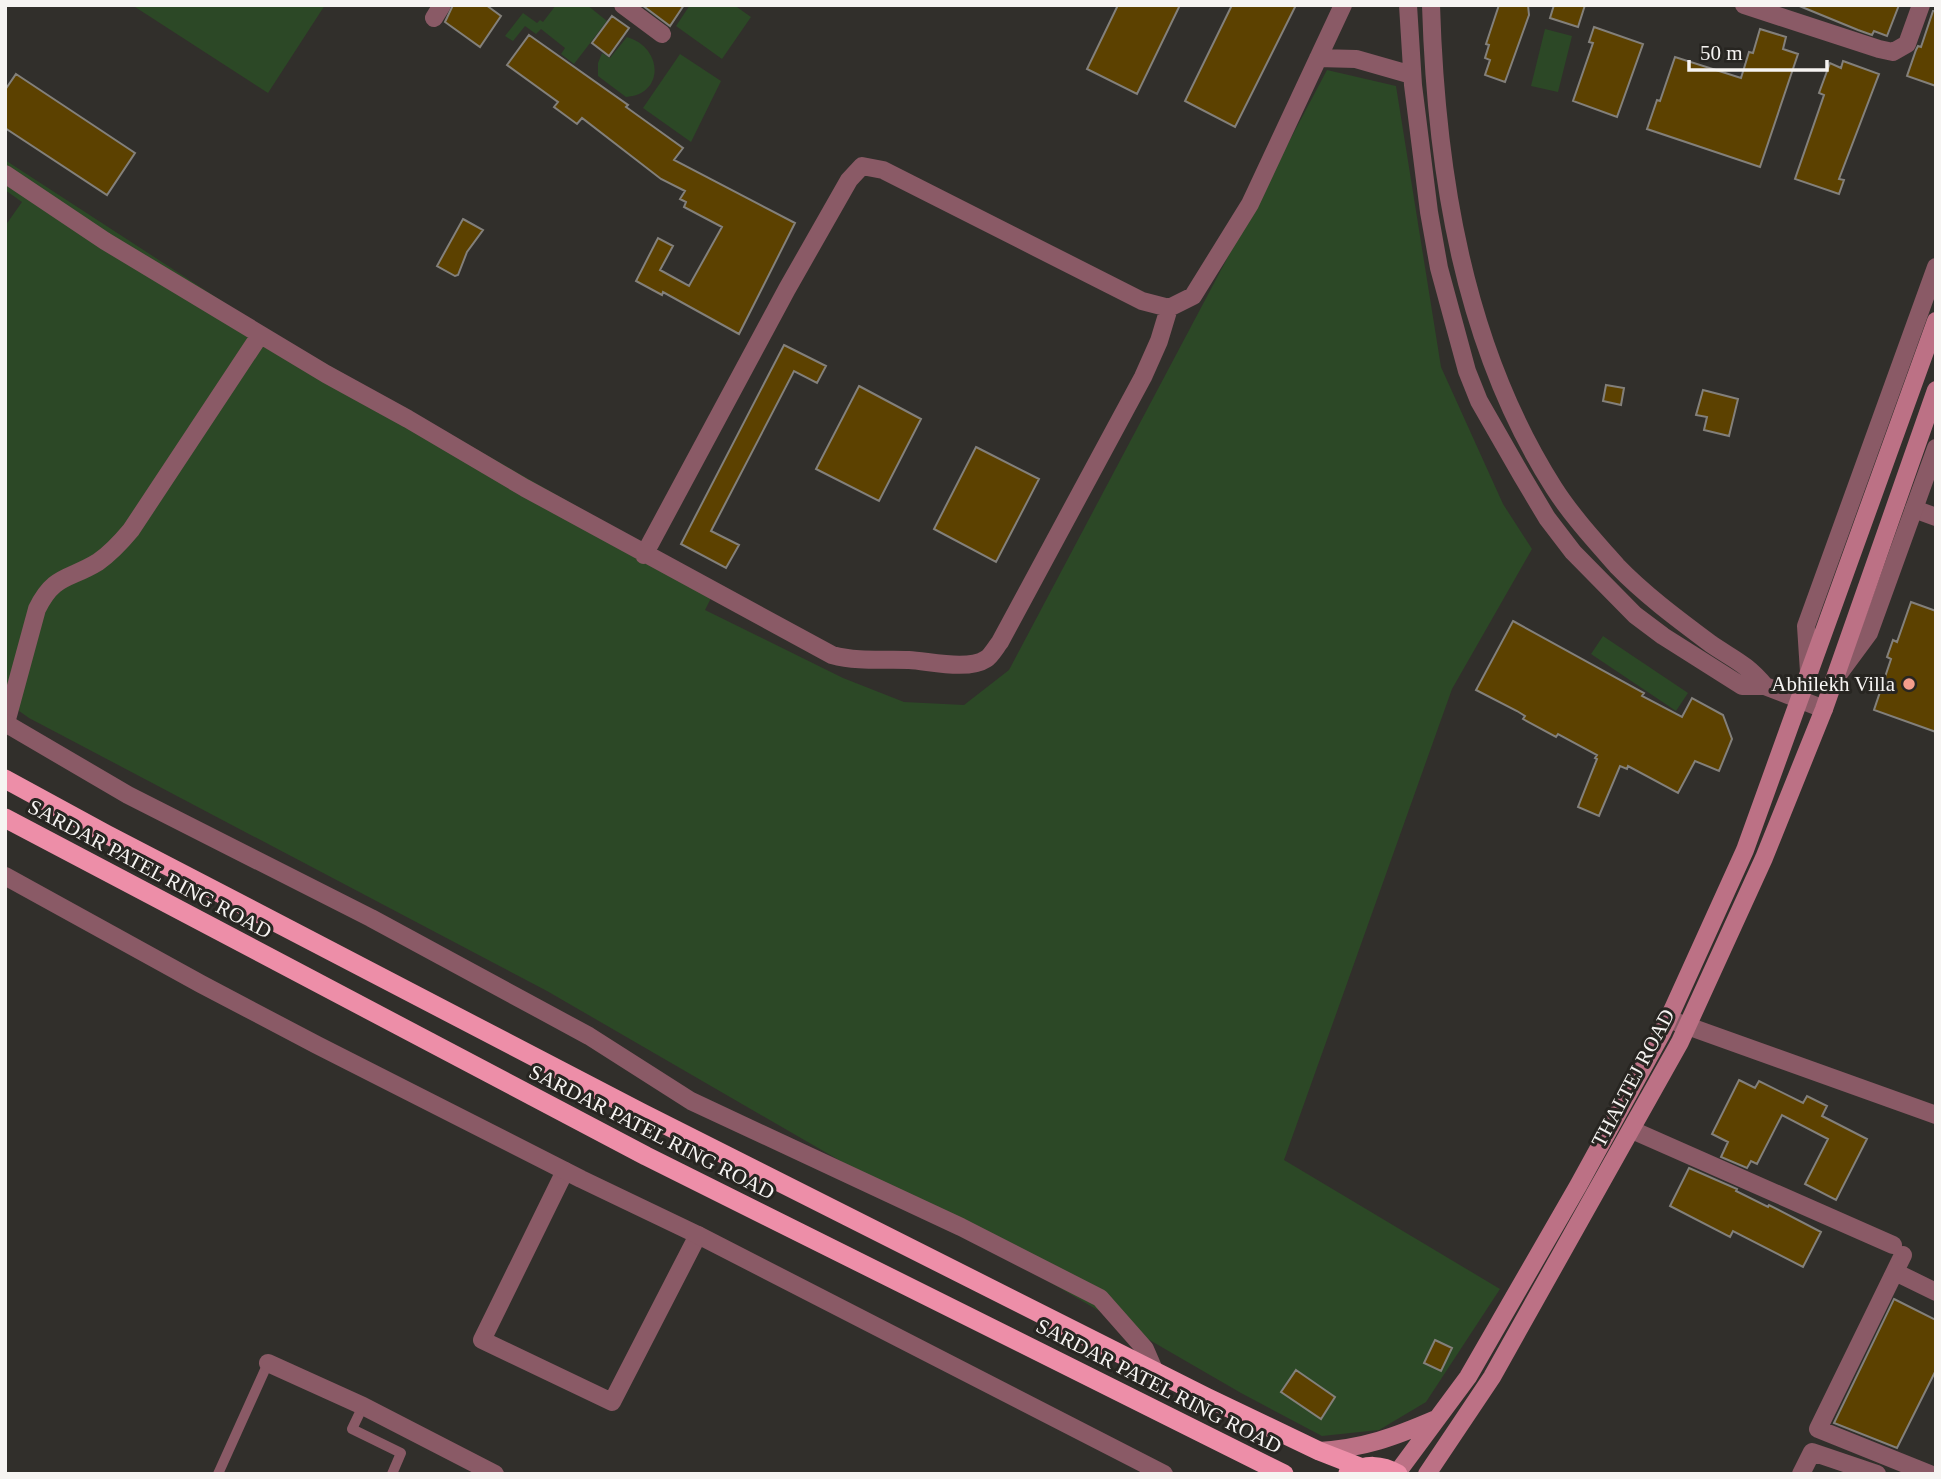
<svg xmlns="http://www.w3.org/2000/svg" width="1941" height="1479" viewBox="0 0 1941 1479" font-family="Georgia,serif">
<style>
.green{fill:#2c4826}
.building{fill:#5c4100;stroke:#83807b;stroke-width:2}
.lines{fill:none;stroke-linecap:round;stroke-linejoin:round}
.service{stroke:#8a5a66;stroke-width:10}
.minor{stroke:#8a5a66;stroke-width:18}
.tertiary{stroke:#8a5a66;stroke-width:18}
.secondary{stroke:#bc7185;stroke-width:18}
.trunk{stroke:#ed8ea8;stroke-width:19}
.poi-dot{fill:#f49d8c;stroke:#272521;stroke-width:2.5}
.labels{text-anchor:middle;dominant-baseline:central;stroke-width:6;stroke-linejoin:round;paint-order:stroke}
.poi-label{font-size:21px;fill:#f6f4f2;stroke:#272521;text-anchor:end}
.street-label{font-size:21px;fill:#f6f4f2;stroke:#272521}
</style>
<rect width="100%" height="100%" fill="#312f2b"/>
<path class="green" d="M132,5h193l-57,88z
M556,5h31l20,16 -33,43 -13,-10 4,-6 -24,-19 -5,5 -11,-8 -12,15 -8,-5 18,-23 14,10 3,-3 3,2z
M690,5h44l17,12 -29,42 -46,-33z
M1545,29l27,7 -14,56 -27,-6z
M627,37c37,11 37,58 -1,60l-28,-21v-13l4,-10 8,5z
M680,54l41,27 -30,61 -48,-34z
M1327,70l69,16 45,281 62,137 29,45 -80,140 -168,471 216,129 -74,113 -47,28 -57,6 -81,-43 -694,-402 -518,-273 -24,-17v-475l17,-24 -17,-12v-30l260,169 452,257 -12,24 138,68 61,24 60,3 45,-35z
M1603,636l85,57 -12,18 -85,-57z"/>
<path class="building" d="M453,5h33l15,11 -21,31 -35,-25z
M642,5h42l-14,21z
M1118,5h62l-43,89 -50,-25z
M1232,5h64l-61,122 -50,-26z
M1499,5h29l1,10 -24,67 -20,-7 5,-15 -5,-2 4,-13 -3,-1z
M1554,5h31l-7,22 -28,-9z
M1797,5h102l-12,31 -13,-5 -2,4 -14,-5z
M1933,11h3v75l-29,-10 9,-26 2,-4 3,1z
M612,16l17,12 -20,28 -17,-13z
M1594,27l49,17 -26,73 -44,-16 20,-58 -4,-1z
M1760,29l26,8 -3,12 15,5 -38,113 -113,-38 10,-29 3,1 15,-44 66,21 8,-26 4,1z
M529,35l99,70 -2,2 57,41 -9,12 121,63 -56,111 -76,-42 -1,3 -26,-14 22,-43 15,8 -13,24 29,16 33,-59 -38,-20 2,-5 -6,-3 5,-8 -24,-12 -79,-61 -5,6 -23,-17 4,-5 -51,-37z
M1843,61l36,13 -40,105 5,1 -5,14 -44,-15 29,-84 -5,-2 11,-30 11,5z
M16,74l119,79 -28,42 -102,-67v-38z
M463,219l20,11 -16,22 -9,23 -3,1 -18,-10z
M784,345l42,21 -9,17 -23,-12 -83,160 28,14 -13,23 -45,-24z
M1606,385l18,3 -3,17 -18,-4z
M859,386l62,33 -42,82 -63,-32z
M1703,390l35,9 -9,37 -25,-6 3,-13 -11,-2z
M976,447l63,32 -43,83 -62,-33z
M1911,602l25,9v121l-62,-22 17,-51 -4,-2 6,-17 4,2z
M1513,621l131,72 -2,3 40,21 10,-19 31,17 9,24 -13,32 -24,-10 -17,32 -50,-27 -1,3 -7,-3 -21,50 -21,-9 19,-48 -2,-1 2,-3 -39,-21 -2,3 -33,-18 2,-3 -8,-5 -41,-21z
M1739,1080l16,8 4,-7 44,22 4,-7 20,10 -5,10 45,23 -31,61 -31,-16 23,-45 -46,-24 -25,49 -6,-3 -4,7 -26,-11 7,-15 -16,-8z
M1689,1168l48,21 -1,2 32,16 1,-2 52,27 -18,35 -70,-36 -3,6 -60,-31z
M1894,1299l42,21v50l-39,78 -63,-25z
M1435,1340l17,8 -11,23 -17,-8z
M1296,1370l39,27 -14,22 -40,-27z"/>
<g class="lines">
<path class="service" d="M363,1406l-11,23 49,24 -9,21
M218,1474l50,-111"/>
<path class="minor" d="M623,5l39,29
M1408,5l5,80 16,127 10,56 28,103 12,30 43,75 25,42 26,34 62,63 28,21 79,50h23l59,23
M1431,5c5,166 32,340 123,483 18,28 41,53 63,78 28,29 62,54 94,78 22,15 36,20 54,42
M1744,5l135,44 14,3 14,-8 14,-39
M434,18l8,-13
M1318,58l38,1 56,16
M5,174l100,67 221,133 82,45 117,69 307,167c26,7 51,4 77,5 20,1 59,11 77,-1 5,-3 10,-12 14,-17l143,-265 16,-36 10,-33
M1914,509l22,8
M644,555l143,-266 62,-109 13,-14 21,4 259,131 27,7 24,-12 57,-92 93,-199
M6,723l31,-114c17,-35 32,-29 61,-47 13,-9 23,-20 33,-32l129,-195
M1668,1019l268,96
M1632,1130l261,115
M565,1171l-83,169 130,62 86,-167
M1903,1255l-85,174 112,45
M1895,1272l41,20
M268,1363l95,43 132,68
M1801,1474l11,-22 65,22"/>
<path class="tertiary" d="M1809,672l-3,-46 130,-359
M1838,675l31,-42 67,-185
M5,723l123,72 243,123 218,118 102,65 270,126 139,71 45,51 10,23
M5,876l196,108 116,61 264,134 117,56 466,239"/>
<path class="secondary" d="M1319,1451c46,-3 75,-14 117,-32
M1397,1473l71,-96 110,-191 84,-153 83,-183 191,-529
M1427,1474l65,-97 188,-335 84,-184 60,-149 112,-319"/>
<path class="trunk" d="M5,779l101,55 536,279 564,284 113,54 41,16
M5,818l641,338 638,318
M1348,1473c18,-9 33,-9 50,1"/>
</g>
<circle class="poi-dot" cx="1909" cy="684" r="7"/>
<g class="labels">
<g class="poi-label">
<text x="1895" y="684">Abhilekh Villa</text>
</g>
<g class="street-label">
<text transform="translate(150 869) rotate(28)">SARDAR PATEL RING ROAD</text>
<text transform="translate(1633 1078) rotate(-62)">THALTEJ ROAD</text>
<text transform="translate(652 1132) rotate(27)">SARDAR PATEL RING ROAD</text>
<text transform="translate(1159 1386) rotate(27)">SARDAR PATEL RING ROAD</text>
</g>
</g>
<rect width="1941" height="1479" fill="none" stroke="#f6f4f2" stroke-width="14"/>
<path d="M1689 60v10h138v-10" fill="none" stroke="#f6f4f2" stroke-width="3.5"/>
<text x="1700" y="60" font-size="21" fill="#f6f4f2" stroke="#272521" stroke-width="5" paint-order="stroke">50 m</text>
</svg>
